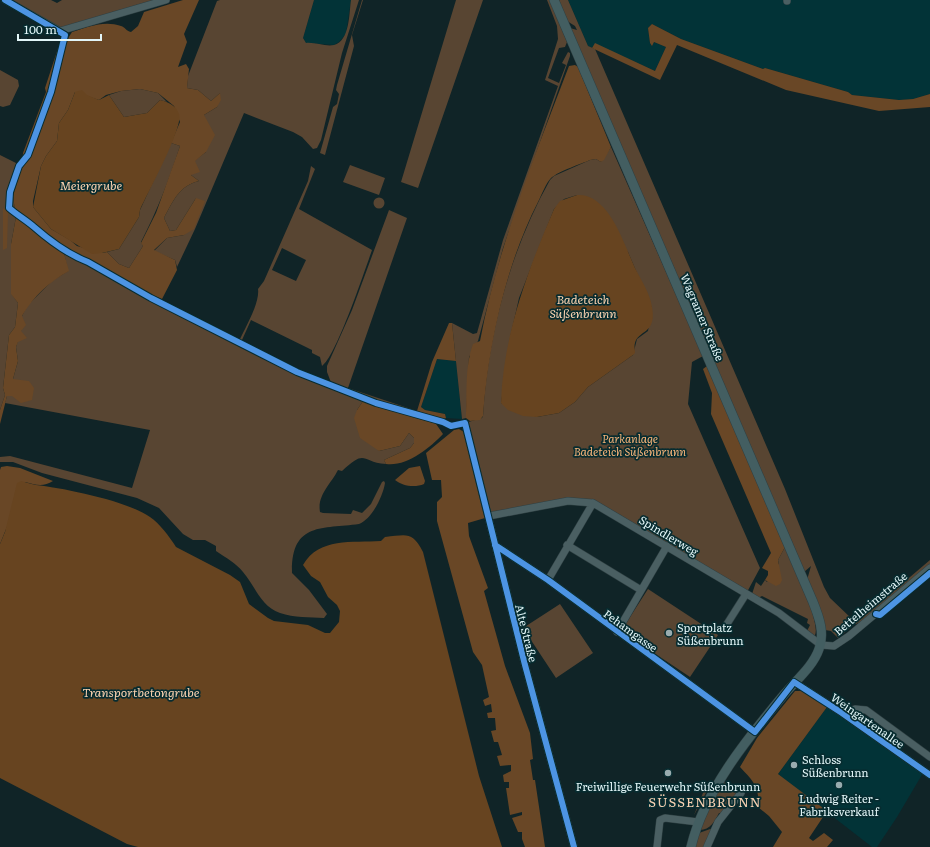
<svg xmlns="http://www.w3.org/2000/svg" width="930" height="847" viewBox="0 0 930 847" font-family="Literata,serif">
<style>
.built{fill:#023337}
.green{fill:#584532;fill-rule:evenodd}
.forest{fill:#694726;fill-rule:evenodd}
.water{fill:#674420}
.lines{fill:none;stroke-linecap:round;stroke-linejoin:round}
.minor-casing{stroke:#2f4043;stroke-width:8}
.major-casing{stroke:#2f4043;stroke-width:10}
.minor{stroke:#4a5f62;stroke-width:7}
.major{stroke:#435e61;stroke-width:9}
.cycleway-casing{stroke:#072c30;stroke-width:8}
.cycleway{stroke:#4d94e3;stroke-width:6}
.poi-dot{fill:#99acaf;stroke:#072c30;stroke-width:1.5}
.labels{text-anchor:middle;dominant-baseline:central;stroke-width:3.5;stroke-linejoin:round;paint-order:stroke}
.street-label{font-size:11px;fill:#e3f6f8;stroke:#072c30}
.park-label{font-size:11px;font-style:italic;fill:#f8b57a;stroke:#072c30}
.poi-label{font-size:11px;fill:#e3f6f8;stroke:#072c30;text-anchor:start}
.water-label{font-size:12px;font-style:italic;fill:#fbd2af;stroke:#072c30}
.quarter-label{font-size:13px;letter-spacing:1px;fill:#f6d0b1;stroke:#072c30}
</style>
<rect width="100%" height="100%" fill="#102427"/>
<path class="built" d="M314,0h37l-5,34 -7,8 -5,3 -28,-2 -3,-5z
M568,0h362v94l-17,5 -14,1 -47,-5 -4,-3 -83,-24 -2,1 -82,-30 -29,-15 -4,4 2,15 2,3 2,-4 12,5 -11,24 -60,-27 -3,4 -4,-2z
M437,359l19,2 6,58 -16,-1 -1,-4 -20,-4 -4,-3z
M827,707l96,66 -26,44 -20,30h-5l-94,-73z"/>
<path class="green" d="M10,0h41l6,3 5,-3h94l-97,28z
M220,0h94l-11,38 3,5c9,-1 20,4 28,2 16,-4 15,-32 17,-45h8l-17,53 -21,87 -4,8 -4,1 -11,-12 -9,-5 -49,-19 -49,116 -18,38 -2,-7 -21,-9 13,-13 17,-3 12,-37 -20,32 -6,1 -6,-13c9,-17 15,-32 35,-37l-8,-6 3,-14 12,-9 -2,-37 13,-8 3,-14 -9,8 -13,-11 -11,-2 1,-12 29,-75z
M362,0h1l-11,35 2,11 -29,109 -5,-2 13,-46 4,-3 2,-10 -3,-4 1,-5z
M456,0h27l-65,188 -17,-6z
M547,0h3l17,42 -2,5 -6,1 -11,30 11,5 7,-18 -4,-2 6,-11 2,1v3l-67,192 -25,93 -9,16 -3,61 -4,1 -10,-96 21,11 4,-1 26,-93 55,-154 -13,-6 13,-41 -1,-13z
M559,0h9l20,46 7,3 190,440 39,98 6,11 22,21 31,-19 47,-40v4l-69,58 -8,3 -15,13 -7,-7 -6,-1 -18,-50 4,-14 -7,6 -234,-544 7,2 -2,-4 -8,-5z
M0,70l18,10 1,6 -9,19 -7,2 -3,-1z
M140,89l18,4 9,9 -7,-2 -13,13 -23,4 -15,-22 12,-4z
M171,143l9,3c-11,34 -23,65 -39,96l2,4 -14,22 -10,-4 -12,-12 12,-3 20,-32 1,-7z
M611,147l92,209 -11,6 -4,42 72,164 -14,26 -153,-91 -25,-2 -79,15 -24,-93 17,-5 1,-2c5,-82 27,-165 67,-236l4,-4 36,-16 6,-1 5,3zM577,195l51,57 24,56 -4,23 -11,8 -4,16 -45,32 -13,15 -16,11 -22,4 -36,-14 9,-65 9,-40 35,-89 10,-10z
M0,155l22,11 -9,30 3,21 -5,27v49l7,10 -3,24 -6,8 -6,53 2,7 -5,15z
M350,165l35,13 -6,17 -36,-13z
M311,166l4,3 -16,40 73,41c-7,20 -36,107 -50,116l-2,-9 -8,-4v-3l-61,-30 -9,20 -2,2 -1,-1c6,-13 21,-38 19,-52l6,-8 44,-100zM282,248l24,12 -10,21 -24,-11z
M373.5 203a5.5 5.5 0 1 1 11 0a5.5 5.5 0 1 1-11 0Z
M389,210l18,8 -59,170 69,23 5,3 -63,-18 -27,-11 -5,-13v-6l25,-56z
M70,248l21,15 -3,2 44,25 46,22 60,33 61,29 64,27 -6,9 22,41 21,-5 9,-13 5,5v5l-4,5 -26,12 2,4c-26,-2 -19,-16 -44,7l-4,-1c-7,14 -21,25 -18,42l3,1 28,1 2,-4 9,3 9,-9 11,-22 2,-1 1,2c-2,13 -13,36 -26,41 -37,5 -68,-2 -67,49l17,17 18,24 -3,4c-14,-1 -30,0 -44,-5 -20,-7 -24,-26 -37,-41 -7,-9 -17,-14 -27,-21v-5l-11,-6h-12l-10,-6 -24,-26 -22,-10 -95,-25 -29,-11h-13v-5l10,-1 122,32 18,-58 -145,-27 2,-7 5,-1 1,-16 5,-18 -2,-14 5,-16 1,-15 5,-10 25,-25 16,-10 -4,-18z
M785,547c7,16 36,75 30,88l-3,1 -5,-5 3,-6 -3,-2 1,-4 -46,-23 -4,2 -6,-4 4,-12 5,4 4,-6 2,2 12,-18 -1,-4z
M648,589l70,46 -28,42 -69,-46z
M560,604l33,49 -37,25 -33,-50z
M724,782l12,10 -1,7 -12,15 -4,-1c-4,8 -9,17 -19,17l9,-23z
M706,787l2,2 -14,26 11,-27z
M713,828l-9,19h-9l4,-14z"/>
<path class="forest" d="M183,0h16l-15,34 3,8 -9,25 8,-3 3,5 -2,19 11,2 13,11 9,-8 1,7 -4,7 -13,8 11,20 -9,17 -11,9 5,11 -9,3 8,6c-20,5 -26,20 -35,37l6,13 6,-1 20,-32 9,3 -11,28 -10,6 -17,3 -13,12 21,10 2,10 -15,29 -27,-11 -65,-39 -6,4 5,18c-20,11 -36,26 -47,45l4,9 -5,6 6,7 -9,4 -2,5 2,14 -5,18 16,2 5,7 -2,12 -11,3 -9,-7h-5l-7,28v-14l5,-15 -2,-7 6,-53 6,-8 3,-24 -7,-9v-50l5,-27 -3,-21 9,-30 1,-13 23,-61 -1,-4 16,-49 6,1 5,-8c16,-5 32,-12 49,-6 4,1 5,5 10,6l7,-6 6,-14zM140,89l18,4 16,13 6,16 -9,21 9,3 -24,67 -15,30 2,3 -14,22 -10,-4 -12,-12 -5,1 -25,-7 -7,-6 -19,-11 -18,-22v-6l8,-35 5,-10 11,-15 2,-18 9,-13 7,-18 24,8 7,-5 15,-4z
M652,24l29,15 82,30 2,-1 83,24 4,3 47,5 14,-1 17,-5v13l-51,4 -93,-21 -109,-45 -17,35 -68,-32 3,-5 60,28 11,-24 -12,-5 -2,4 -2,-3 -2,-15z
M575,65l3,2 33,80 -7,13 -3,2 -5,-3 -6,1c-9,4 -31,11 -39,18 -5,5 -9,16 -13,24 -32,62 -50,144 -55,214l-3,4 -10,1 -4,-3v-5c1,-23 -1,-48 7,-69l7,-3c18,-95 55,-186 89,-275z
M3,208l5,4 -1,36 -4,2z
M449,323h3l4,38 -19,-2 -16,48 4,3 20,4 1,4 -4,2 -20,-6 -5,-3 15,-49z
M707,366l78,181 -7,13 4,20 -2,4 -4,2 -11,-6 3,-5v-4l-6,-3 9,-15 -60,-139 1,-21 -9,-24z
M363,401l71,20 9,13c-13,14 -37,33 -57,30l-2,-4 26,-12 4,-5v-5l-5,-5 -9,13 -21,5 -19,-13 -6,-20 3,-8z
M459,429l5,3 21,86 -17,5 1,13 19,52 -4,3 21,75 25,67 3,26 -3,1 3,20h2l10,67h-20l-3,-8v-7h-4l-6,-14 10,-3v-3l-12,3 -4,-27h3v-6h-5l-1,-7 8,-4v-6l-11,1 -3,-10 5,-1 -4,-13h-4l-3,-11 5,-1 -1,-12h-7l-1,-5 5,-1 -1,-8 -6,2 -2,-6 6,-3 -7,-32 -9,-13 -36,-131v-19l5,-5 -1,-17h-9l-6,-27 28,-23z
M7,466l13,2 33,13c-9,6 -18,4 -28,1l-25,62v-74l1,-3z
M420,466l5,15 -1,3c-9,4 -22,2 -29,-4l14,-12z
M795,691h7l25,16 -49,67 49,37 -18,27 4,3 11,-8 9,7 -6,7h-54l9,-15 -13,-16 -11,-9c2,-20 -5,-26 -18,-40l17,-29z"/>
<path class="water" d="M82,90l5,5 12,5 10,-5 15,22 23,-4 13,-13c8,2 16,5 19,14 5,13 -32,80 -39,96l-1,7 -20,32 -17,4 -10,1 -41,-25 -18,-22 8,-41 5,-10 11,-15 2,-18 9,-13 7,-18z
M577,195c11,-1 20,5 27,13 14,16 22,40 31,60 6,12 15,25 17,39 5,27 -14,23 -17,36 -1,3 0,7 0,10l-2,2 -45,32 -13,15 -16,11 -22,4 -14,-1 -15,-6 -7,-7c2,-68 27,-133 53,-194l6,-8z
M21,481c5,1 9,3 15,4 27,3 92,16 114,32 10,7 19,19 26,30l54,28 10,7 9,22 19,14 6,3 34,4 17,8h5l9,-11 1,-11 -3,-6 -9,-8 -8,-15 -9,-6 -8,-11c16,-28 49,-22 78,-24l4,-4c22,-2 27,-6 38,15l56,224 23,71h-364l-11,-3 -127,-66v-234l5,-12 12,-49z"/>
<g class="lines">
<g class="minor-casing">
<path id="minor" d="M5,0l55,31 106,-31
M787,1v-1
M465,423l60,242 49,182
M489,516l79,-15 25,2 186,110 42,32 13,1 15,-10 81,-68
M495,545l53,35 207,152
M567,545l74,45
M548,580l45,-77
M727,624l19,-30
M617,632l50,-86
M794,682l48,31 88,62
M842,713l13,-4 11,1 64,47
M657,847l3,-27 5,-2 33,4
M707,847l11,-25 23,-29"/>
</g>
<g class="major-casing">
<path id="major" d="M554,0l259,602c6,15 12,31 6,47 -6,18 -25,33 -37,48 -36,43 -78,95 -91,150"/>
</g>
<use href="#minor" class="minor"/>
<use href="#major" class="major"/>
<g class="cycleway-casing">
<path id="cycleway" d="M5,0l60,35 -14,57 -23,63 -9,11 -9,26 -1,16c8,7 17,12 25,19 16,14 33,27 54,35l63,36 146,74 79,31 67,19 8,4 14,-3 60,242 49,182
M495,545l53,35 207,152 39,-50 48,31 88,62
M876,614l4,1 50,-42"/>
</g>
<use href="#cycleway" class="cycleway"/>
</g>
<g class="poi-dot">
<circle cx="669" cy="633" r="4"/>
<circle cx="794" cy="765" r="4"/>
<circle cx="668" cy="773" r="4"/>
<circle cx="839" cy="785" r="4"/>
</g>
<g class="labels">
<g class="street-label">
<text transform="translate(703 317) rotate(67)">Wagramer Straße</text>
<text transform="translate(669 535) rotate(31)">Spindlerweg</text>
<text transform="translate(870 603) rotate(-40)">Bettelheimstraße</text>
<text transform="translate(631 630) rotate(36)">Pehamgasse</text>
<text transform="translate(527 633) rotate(76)">Alte Straße</text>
<text transform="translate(868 720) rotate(35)">Weingartenallee</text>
</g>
<g class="park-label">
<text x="630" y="438">Parkanlage<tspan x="630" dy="13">Badeteich Süßenbrunn</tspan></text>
</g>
<g class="poi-label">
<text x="677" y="627">Sportplatz<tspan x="677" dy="13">Süßenbrunn</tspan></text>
<text x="802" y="759">Schloss<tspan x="802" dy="13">Süßenbrunn</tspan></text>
<text x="668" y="786" text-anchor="middle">Freiwillige Feuerwehr Süßenbrunn</text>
<text x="839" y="798" text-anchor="middle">Ludwig Reiter -<tspan x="839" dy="13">Fabriksverkauf</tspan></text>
</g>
<g class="water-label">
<text x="91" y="185">Meiergrube</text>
<text x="583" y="299">Badeteich<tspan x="583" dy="14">Süßenbrunn</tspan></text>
<text x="141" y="692">Transportbetongrube</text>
</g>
<g class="quarter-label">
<text x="705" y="801">SÜSSENBRUNN</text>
</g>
</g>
<path d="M18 34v6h83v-6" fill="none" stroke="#e3f6f8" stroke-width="2"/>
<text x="24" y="34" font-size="12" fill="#e3f6f8" stroke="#072c30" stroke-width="3" paint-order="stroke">100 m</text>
</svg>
